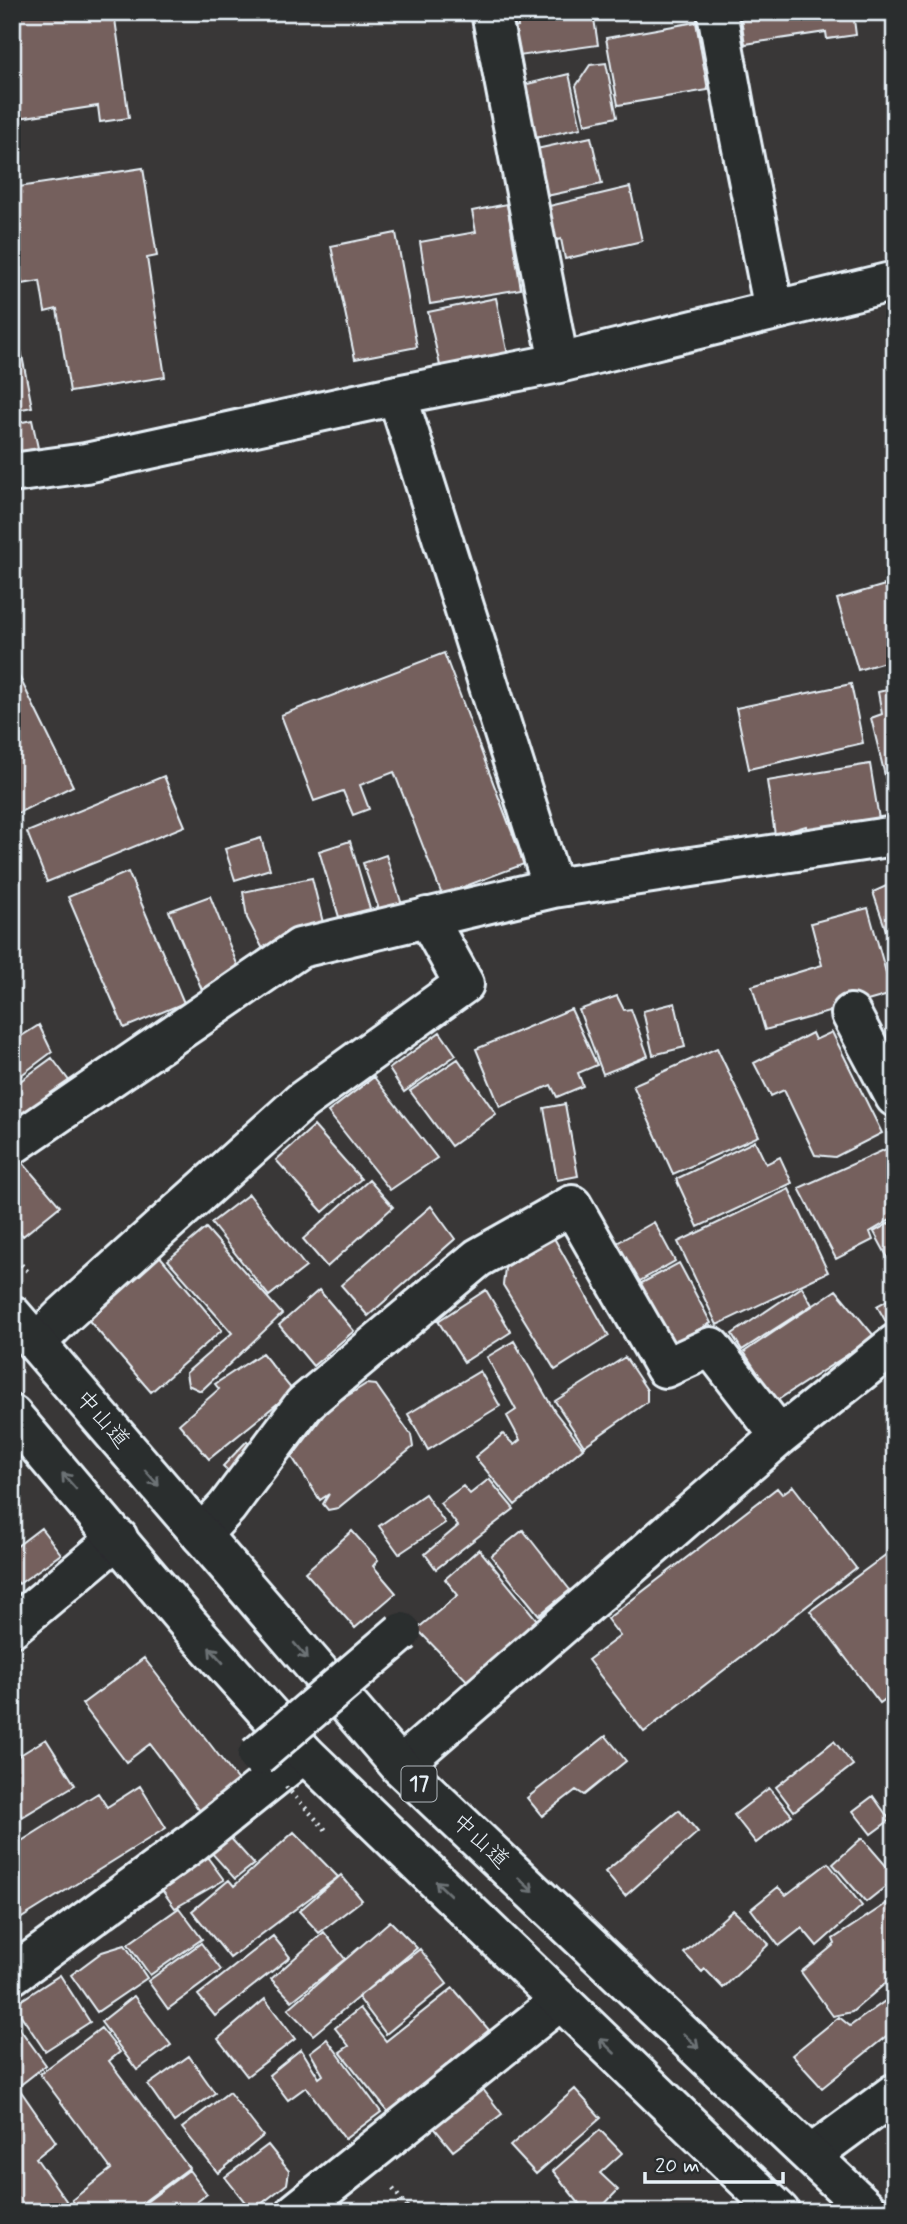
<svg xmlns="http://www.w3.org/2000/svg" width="907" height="2224" viewBox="0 0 907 2224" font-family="Mynerve,'Klee One',sans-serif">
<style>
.building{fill:#74615d;stroke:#e8f1f8;stroke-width:2}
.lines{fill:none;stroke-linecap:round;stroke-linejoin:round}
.minor-casing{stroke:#e8f1f8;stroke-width:44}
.highway-casing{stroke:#e8f1f8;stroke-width:44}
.path{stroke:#e8f1f8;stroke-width:4.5;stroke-dasharray:2 5;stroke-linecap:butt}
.minor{stroke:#2a2d2e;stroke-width:38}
.highway{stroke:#2a2d2e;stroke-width:38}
.minor-bridge-casing{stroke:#e8f1f8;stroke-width:44;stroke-linecap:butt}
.path-bridge{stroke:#e8f1f8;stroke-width:4.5;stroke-dasharray:2 5;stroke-linecap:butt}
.minor-bridge{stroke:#2a2d2e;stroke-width:38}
.oneway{stroke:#6c7275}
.labels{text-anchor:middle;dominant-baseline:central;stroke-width:5;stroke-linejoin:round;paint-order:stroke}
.shield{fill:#2a2d2e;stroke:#afb6bb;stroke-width:2}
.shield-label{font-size:21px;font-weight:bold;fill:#e8f1f8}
.street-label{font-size:23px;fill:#e8f1f8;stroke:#2a2d2e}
</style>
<rect width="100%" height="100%" fill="#393737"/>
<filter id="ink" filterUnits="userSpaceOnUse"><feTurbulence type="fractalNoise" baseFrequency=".0143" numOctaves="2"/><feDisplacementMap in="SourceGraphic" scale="14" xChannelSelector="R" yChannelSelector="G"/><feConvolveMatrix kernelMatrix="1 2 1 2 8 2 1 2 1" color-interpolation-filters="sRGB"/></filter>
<g filter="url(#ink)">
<path class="building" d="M12,12h102l15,106 -29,4 -2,-16 -86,13z
M516,12h77l5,33 -86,12 -5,-29 11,-1z
M740,12h113l3,23 -29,4 -1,-7 -81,12z
M696,22l12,68 -90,15 -12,-67z
M606,63l11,54 -32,7 -9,-38 14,-21z
M569,74l12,54 -51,11 -11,-53z
M591,137l11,47 -60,13 -10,-47z
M143,168l14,88 -10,2 18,119 -95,15 -13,-83 -12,3 -5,-31 -18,3 -10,-62v-34z
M630,187l12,54 -77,18 -4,-20 -12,3 -8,-34z
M507,204l14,85 -91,15 -10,-62 56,-10 -4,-21z
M396,233l21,114 -62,12 -24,-113z
M496,298l12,57 -67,15 -13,-58z
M18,335l14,72 -20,4v-75z
M32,420l6,28 -19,4 -6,-28z
M885,585l10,27v47l-37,11 -21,-71z
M444,653l80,211 -82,31 -48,-123 -34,13 9,24 -16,6 -10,-24 -29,10 -33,-86z
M12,662l61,124 -61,30z
M851,684l12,59 -114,26 -13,-61z
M895,688v129l-24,-99 11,-4 -4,-22z
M870,764l10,61 -72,11 -2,-10 -31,9 -8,-54z
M164,776l21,50 -138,56 -20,-50z
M261,838l9,31 -35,11 -10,-31z
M350,841l20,68 -31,8 -20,-66z
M386,855l18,56 -22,7 -19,-55z
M128,872l56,131 -60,25 -56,-131z
M312,878l13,53 -59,24 -19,-37 -4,-26z
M895,882v75l-22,-65z
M210,896l31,78 -39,16 -33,-79z
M868,908l24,86 -127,36 -13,-44 70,-21 -11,-42z
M617,996l7,14 7,-1 17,47 -45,18 -24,-64z
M675,1003l10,44 -32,8 -10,-44z
M571,1009l26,56 -19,8 5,13 -26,11 -6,-12 -51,22 -24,-58z
M39,1025l13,27 -40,30v-40z
M440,1032l16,23 -52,37 -15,-23z
M832,1032l50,101 -47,24 -20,-2 -31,-65 -13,6 -17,-33 58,-30 3,7z
M717,1048l42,88 -86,38 -40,-89z
M52,1058l18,24 -58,43v-38z
M458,1059l38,55 -45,32 -41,-55z
M374,1077l63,81 -47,32 -62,-78z
M565,1104l13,72 -21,4 -13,-72z
M314,1126l47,53 -38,33 -47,-52z
M755,1141l11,23 14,-7 12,26 -94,44 -22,-48z
M895,1145v72l-25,15 3,8 -37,19 -37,-71z
M17,1156l43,50 -37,30 -11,-13v-63z
M369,1180l24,27 -66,60 -24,-28z
M789,1189l39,83 -111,53 -39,-83z
M249,1194l57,73 -37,29 -58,-73z
M431,1206l24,33 -87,77 -27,-31z
M895,1220v51l-21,-39z
M654,1222l21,39 -37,21 -23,-38z
M206,1228l76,86 -81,77 -13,-6 -2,-12 46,-40 -64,-73z
M554,1238l55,98 -54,34 -52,-85 2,-17z
M158,1254l64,76 -71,62 -66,-76z
M679,1263l32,60 -39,21 -34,-59z
M802,1287l10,18 -70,45 -10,-16z
M319,1290l35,41 -41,35 -34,-41z
M486,1290l25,42 -47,30 -26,-41z
M836,1290l39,47 -99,64 -32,-49z
M895,1296v39l-1,1 -17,-30z
M514,1341l41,71 28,36 -68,57 -40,-48 28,-23 11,11 6,-5 -13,-24 9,-6 -29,-53z
M262,1353l31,38 -84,68 -30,-35 40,-35 -4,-5z
M625,1357l22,33v12l-63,44 -29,-45z
M480,1371l20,35 -72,44 -20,-36z
M366,1384l10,1 35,50 2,12 -75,61 -10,2 -5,-6 6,-10 -9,6 -28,-43 38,-50z
M247,1441l17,17 -24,24 -17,-16z
M489,1479l25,30 -78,60 -11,-15 33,-28 -18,-23 23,-17 7,8z
M793,1486l63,82 -212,164 -56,-72 32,-24 -13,-17 170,-131 5,6z
M425,1494l20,29 -46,31 -20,-28z
M41,1528l20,26 -42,30 -7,-9v-25z
M523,1530l47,60 -31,25 -48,-59z
M352,1531l26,29 -5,6 23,27 -41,35 -50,-56z
M895,1548v144l-15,11 -70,-92z
M479,1549l67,82 -70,59 -59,-61 41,-34 -13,-16z
M144,1658l98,128 -39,29 -53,-71 -24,18 -44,-58z
M606,1736l20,25 -42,34 -8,-5 -34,26 -15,-18z
M46,1739l29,46 -53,32 -10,-17v-40z
M834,1741l19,24 -59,46 -18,-24z
M140,1786l26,42 -154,96v-52l8,-5 -8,-12v-8l86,-54 9,14z
M769,1788l23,27 -36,28 -22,-28z
M873,1796l17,24 -19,14 -18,-23z
M679,1810l19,22 -73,64 -20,-24z
M294,1832l44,45 -108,81 -38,-47 37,-31 5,6z
M228,1835l26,29 -19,15 -26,-29z
M862,1838l33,38v3l-29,23 -33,-38z
M205,1854l19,26 -49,28 -16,-22z
M828,1863l34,43 -45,40 -15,-18 -23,18 -28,-37 27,-22 8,8z
M341,1875l21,25 -43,33 -20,-22z
M895,1898v77l-43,37 -19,4 -32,-44 34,-28 -2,-5z
M179,1908l23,31 -52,36 -22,-31z
M733,1910l36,34 -46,44 -18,-19 -3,3 -18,-19z
M390,1921l27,27 -104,87 -25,-26z
M324,1932l21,27 -53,42 -21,-22z
M273,1936l17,21 -75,59 -17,-21z
M201,1943l20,27 -53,39 -20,-28z
M125,1945l22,33 -50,34 -26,-37 31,-23z
M420,1949l27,35 -61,50 -28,-37z
M60,1975l30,47 -45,29 -31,-46z
M453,1988l36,42 -100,83 -49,-61 9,-6 -14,-18 25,-20 26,33z
M895,1994v35l-73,59 -30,-33 47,-38 11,9z
M134,1996l37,49 -34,25 -36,-48z
M265,1999l30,40 -48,37 -29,-37z
M12,2018l34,47 -28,22 38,55 -20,16 38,54h-62z
M101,2028l19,24 -11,9 80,107 -59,44h-49l-9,-12 39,-31 -71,-95z
M327,2039l54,73 -36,27 -39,-52 -18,13 -19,-25 32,-26 18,29 4,-3 -13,-23z
M189,2056l26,37 -41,29 -26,-37z
M479,2084l23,30 -49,37 -22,-27z
M575,2089l26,29 -65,56 -26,-28z
M229,2092l34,44 -45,37 -36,-45z
M600,2130l22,23 -22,20 18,17 -21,22h-11l-33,-41z
M268,2145l21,26 -2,13 -35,27 -27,-34z
M189,2170l18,24 -23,18h-51z"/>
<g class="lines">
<g class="minor-casing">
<path id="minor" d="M491,12l68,351
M717,12l22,121 35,177
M397,395l156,493
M12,473l74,-10 311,-68 162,-32 336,-82
M851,1014l44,83
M12,1145l288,-197 253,-60 342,-52
M36,1343l28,-28 238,-214 162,-117 -37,-67
M201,1535l26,-28 77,-103 174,-146 94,-53 93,163 46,-21 69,89
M12,1627l106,-89
M400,1766l380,-330 115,-92
M12,1975l179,-131 113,-91
M811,2155l84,-62
M296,2212l264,-211"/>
</g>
<g class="highway-casing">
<path id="highway" d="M12,1315l388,451 470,446
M12,1415l179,212 113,126 476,459"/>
</g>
<path class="path" d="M12,1254l18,20
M393,2189l18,23"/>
<use href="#minor" class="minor"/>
<use href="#highway" class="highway"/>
<g class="minor-bridge-casing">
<path id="minor-bridge" d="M257,1756l145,-124"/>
</g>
<path class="path-bridge" d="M286,1787l40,43"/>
<use href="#minor-bridge" class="minor-bridge"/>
</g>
<defs><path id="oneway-shaft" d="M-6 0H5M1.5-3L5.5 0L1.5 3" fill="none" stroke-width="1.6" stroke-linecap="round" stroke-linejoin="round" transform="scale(1.75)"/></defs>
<g class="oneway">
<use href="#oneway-shaft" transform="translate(152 1478) rotate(49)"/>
<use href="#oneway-shaft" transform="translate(69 1481) rotate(-131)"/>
<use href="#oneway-shaft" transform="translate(301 1651) rotate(49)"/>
<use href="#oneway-shaft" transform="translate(216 1655) rotate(-132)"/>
<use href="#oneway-shaft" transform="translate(526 1885) rotate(43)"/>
<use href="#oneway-shaft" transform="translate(443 1888) rotate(-136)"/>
<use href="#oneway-shaft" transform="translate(691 2041) rotate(43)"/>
<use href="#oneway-shaft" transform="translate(607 2046) rotate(-136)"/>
</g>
</g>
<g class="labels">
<rect class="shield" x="401.5" y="1766.5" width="35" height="35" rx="5"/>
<g class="shield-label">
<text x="419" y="1784">17</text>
</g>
<g class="street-label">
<text transform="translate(102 1420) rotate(49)">中山道</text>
<text transform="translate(480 1842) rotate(43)">中山道</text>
</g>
</g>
<rect width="907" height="2224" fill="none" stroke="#2a2d2e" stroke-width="42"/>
<rect x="21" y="21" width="865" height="2182" fill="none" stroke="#e8f1f8" stroke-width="2.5" filter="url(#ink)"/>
<path d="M645 2172v10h138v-10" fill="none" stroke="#e8f1f8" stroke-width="3.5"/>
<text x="655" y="2172" font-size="21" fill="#e8f1f8" stroke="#2a2d2e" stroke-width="5" paint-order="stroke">20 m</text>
</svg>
